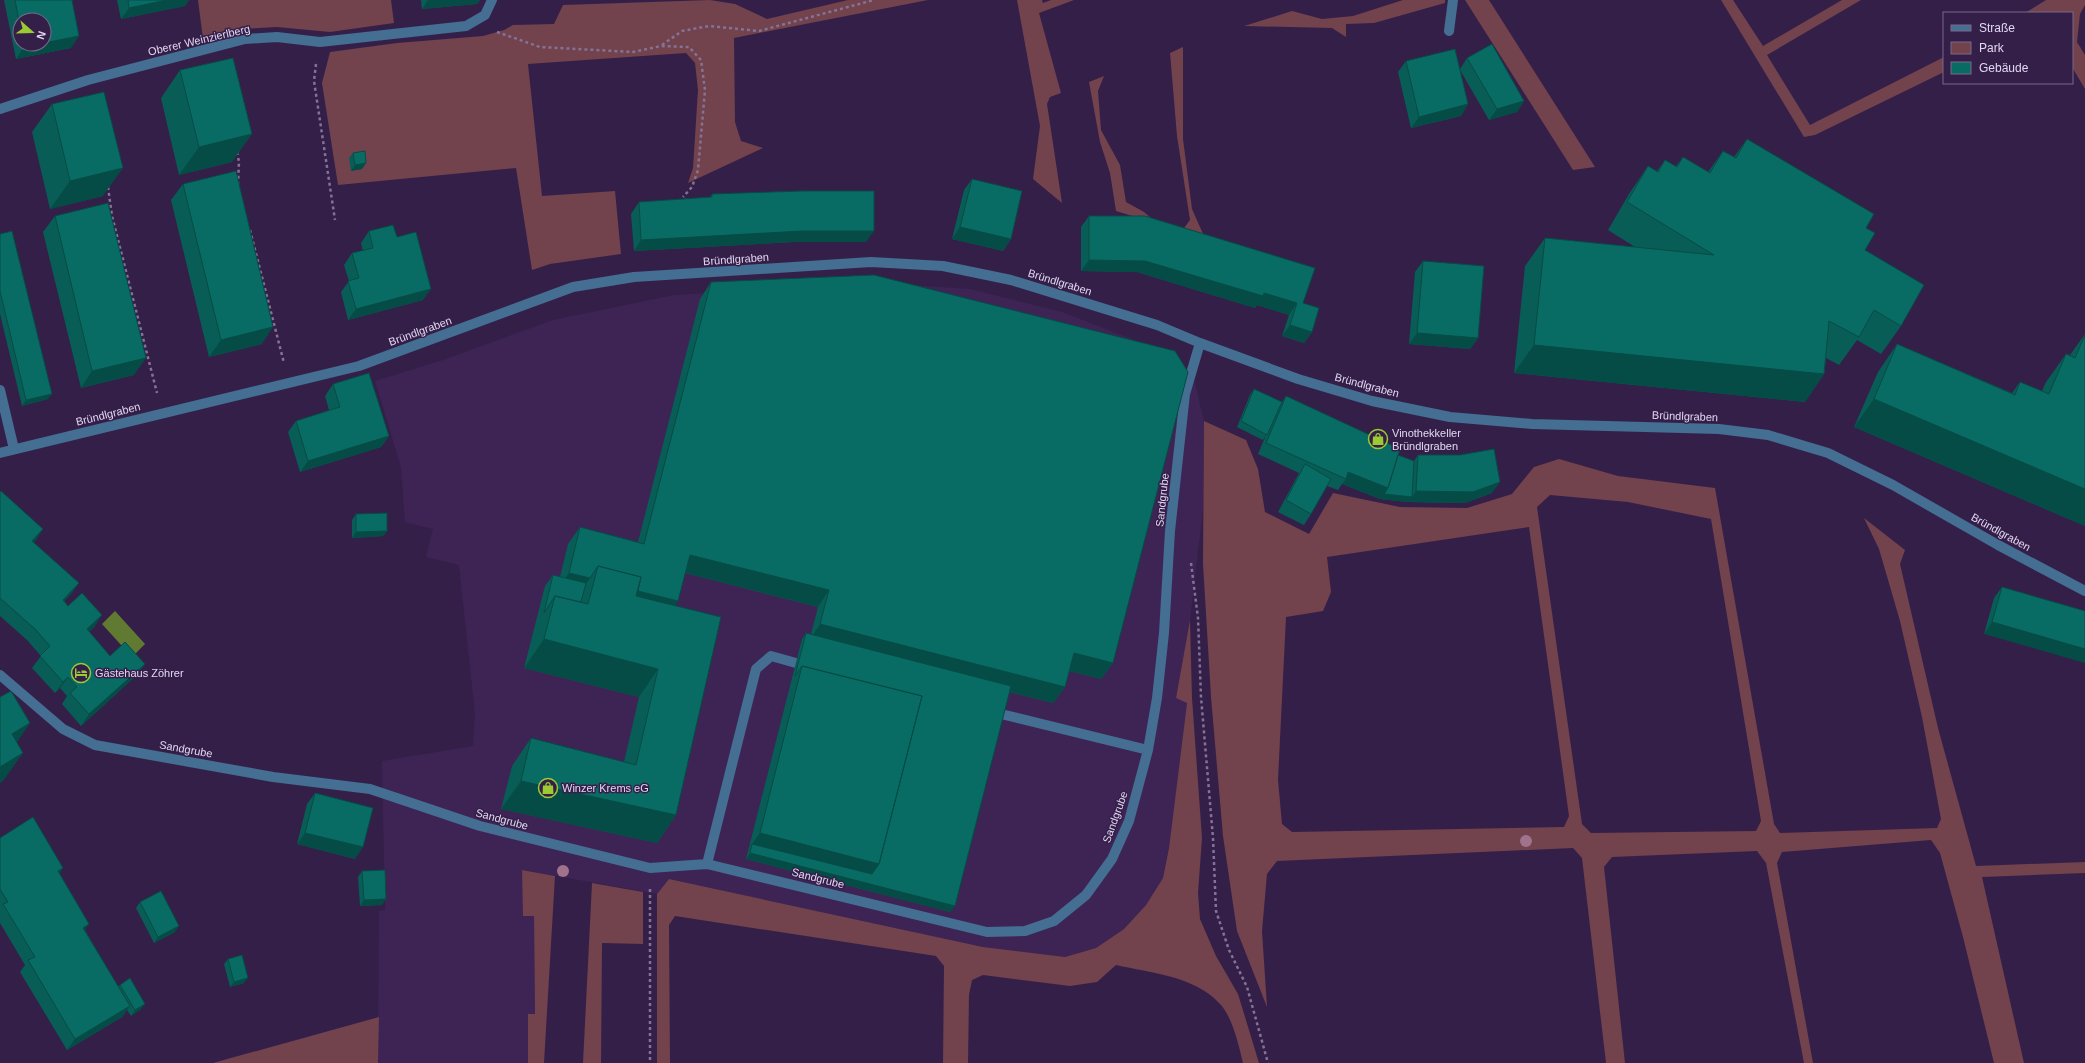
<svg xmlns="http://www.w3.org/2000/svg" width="2085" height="1063" viewBox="0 0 2085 1063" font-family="Arial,sans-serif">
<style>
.built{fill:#3d2455}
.green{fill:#72424d;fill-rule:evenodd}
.water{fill:#617a32}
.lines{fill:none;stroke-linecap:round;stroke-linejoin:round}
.path{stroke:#847396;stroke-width:2.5;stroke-dasharray:3 3;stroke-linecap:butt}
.minor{stroke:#446e92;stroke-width:10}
.tree{fill:#a0728c}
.wall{fill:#085d56;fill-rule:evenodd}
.shaded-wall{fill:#064c46}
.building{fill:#096c64;stroke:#064c46}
.labels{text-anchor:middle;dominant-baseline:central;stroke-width:3;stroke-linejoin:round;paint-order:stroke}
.street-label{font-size:11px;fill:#e2d6f1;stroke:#341f49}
.poi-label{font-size:11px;fill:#e2d6f1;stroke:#341f49;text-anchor:start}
</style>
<rect width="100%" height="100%" fill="#341f49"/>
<path class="built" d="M875,283l95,6 92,23 98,38 35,33 9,38 -1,88 -13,111 -14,78 11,4 -18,146 -6,30 -17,27 -22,24 -28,19 -31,9 -82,-10 -314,-68 -12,15 -134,-24v46h11l1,98h-7v49h-150l1,-152 6,-1 -3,-149 91,-15 2,-32 -16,-149 -33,-8 7,-28 -28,-7 -4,-55 -26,-86 68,-21 110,-40 121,-25z"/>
<path class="green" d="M198,0h193l3,23 -64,9 -53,-5 -35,2 -39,10z
M710,0l25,4 32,15 81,-19h80l-194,38 1,84 6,19 22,7 -75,35 5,-15 5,-78 -3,-27 -9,-10 -158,11 14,132 73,-5 6,63 -71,10 -18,6 -16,-102 -178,17 -16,-102 8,-31 67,-9 86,-7 21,-6 9,-5 41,-1 9,-19z
M1017,0h25l1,3 8,-3h23l-35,13 22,80 -11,4 -3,7 15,99 -29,-24 7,-53z
M1403,0h42v3l-71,20 -28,1v13l-14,-9 -88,-2 48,-15 30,8 31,-3z
M1465,0h24l106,167 -22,3z
M1721,0h12l30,46 79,-46h19l-94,55 43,70 134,-68v15l-129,63 -11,2z
M2046,0h39v5l-5,9 -3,28 8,13v34l-13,-22v-54h-47z
M1183,47v92l9,70 12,27 -22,-5 8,-11 -13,-84 -7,-83z
M1104,76l-6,15 3,39 19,35 6,37 18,10 14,12 -42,-13 -6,-38 -10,-31 -11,-60z
M1204,421l42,19 12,29 7,43 44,22 24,-41 67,14 67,1 45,-14 22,-27 25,-8 59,17 97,12 59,336 6,9 157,-5 4,-9 -19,-102 -22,-96 -21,-72 -15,-31 41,32 -5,14 38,164 38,138 109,-4v11l-103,4 42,186h-30l-31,-126 -23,-84 -9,-13 -149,12 -5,11 36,200h-9l-38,-200 -9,-12 -145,6 -8,10 21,196h-19l-24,-205 -9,-10 -296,13 -10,13 -5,57 5,76 -30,-76 -14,-95 -12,-139 -8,-133zM1550,495l78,7 83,17 50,302 -5,10 -165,2 -9,-9 -45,-317zM1529,527l40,289 -5,11 -272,5 -10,-8 -4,-44 8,-163 37,-6 8,-19 -4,-35z
M1190,620l2,78 10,140 -4,55 2,26 16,37 22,38 21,69h-16c-4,-17 -11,-47 -23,-59 -25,-28 -69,-31 -104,-39l-19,17 -27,4 -87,-11 -11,5 -3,15 -1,68h-25l1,-97 -8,-10 -261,-40 -6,9 1,138h-13v-169l12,-15 314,68 82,10 31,-9 28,-19 22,-24 17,-27 6,-30 18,-145 -11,-5z
M522,870l33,6 -11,187h-16v-49h7l-1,-98h-11z
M592,883l51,9v52l-41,-1 -1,120h-18z
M379,1017l-1,46h-165z"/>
<path class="water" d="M115,611l30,33 -13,13 -30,-33z"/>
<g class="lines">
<path class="path" d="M497,32l43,15 93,5 28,-6 28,1 12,13 4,30 -7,80 -6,17 -9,10
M662,45l20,-14 27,-5 50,5 115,-31
M316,64l-2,17 21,139
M237,152l2,10 -1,22
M108,187l4,29 45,177
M250,230l34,133
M1191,563l7,55 3,79 12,141 3,73 13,39 18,37 21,76
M650,889v174"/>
<path class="minor" d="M1449,31l4,-31
M0,109l88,-29 157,-41 32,-2 43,5 146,-16 19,-11 7,-15
M0,390l14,59
M0,453l359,-87 214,-79 61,-10 237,-15 72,4 68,14 146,45 43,18 98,36 74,22 78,16 82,7 187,5 49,6 60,18 65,32 105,60 87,46
M0,675l63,54 32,16 178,32 97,12 110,37 170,42 57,-4 280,68 38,-1 29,-10 32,-26 26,-36 17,-38 19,-71 9,-52 7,-65 6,-102 15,-137 15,-51
M1001,714l147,36
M707,864l49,-195 15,-13 25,7"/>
</g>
<g class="tree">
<circle cx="1526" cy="841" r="6"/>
<circle cx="563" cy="871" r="6"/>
</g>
<path class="wall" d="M4,0h68l-1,48 -55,11zM20,20l24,24h-24z
M117,0h72l-4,6 -64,13z
M421,0h59l-3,4 -55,5z
M1467,58l57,43 -7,11 -28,8 -29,-50 8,34 -7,12 -50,12 -13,-56 8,-11 54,8z
M180,70l52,92 -53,13 -18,-77z
M52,104l51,92 -53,13 -18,-77z
M1747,139l119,89 -1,22 36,76 -20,28 -24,-14 -18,25 -13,-7 -2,16 -19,28 -291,-29 11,-107 20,-28 90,9 -27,-17 21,-36 19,-28 9,5 8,-11 11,6 7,-9 25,15 15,-21 11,6z
M353,153l13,10 -4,6 -11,2 -2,-13z
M972,179l39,60 -8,12 -51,-12 12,-49z
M183,184l79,160 -53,13 -38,-157z
M712,194l154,48h-72l-160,9 -3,-37 8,-12 71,-5z
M55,216l79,159 -53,13 -38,-156z
M1089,216l214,87 9,29 -8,11 -22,-7 7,-21 -32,-10 -2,3 -118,-36 -56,-1v-44z
M369,231l28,6 26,63 -75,20 -7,-28 8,-11 -5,-16 8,-12 11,-2 -2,-8z
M0,234l48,165 -26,7 -22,-92z
M1423,261l55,77 -8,11 -61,-5 6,-72z
M711,282l402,381 -12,16 -32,-8 -4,16 -12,16 -44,-11 -54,214 -5,6 -204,-53 56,-220 4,-6 5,1 7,-27 -133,-34 -10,33 1,209 -19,28 -156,-34 11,-43 19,-28 93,24 15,-65 -115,-29 21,-82 8,-11 7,2 8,-33 12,-17 58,15 62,-243z
M2085,334v192l-231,-99 24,-55 19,-28 115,49 8,-11 22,9 4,-9 20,-28 4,1z
M333,384l56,52 -8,11 -81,25 -12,-40 8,-11 33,-11 -4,-14z
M1254,389l28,13 4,-6 112,59 16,6 4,-6 74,38 -27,10 -57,-1 -28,-3 -38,-15 -4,6 -11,-4 -16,28 -7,11 -26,-13 21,-39 -41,-19 8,-19 -3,5 -26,-13 13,-32z
M0,492l43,37 -10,13 46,41 -8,11 -7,7 4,5 27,20 -6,6 21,24 35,8 -8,11 -56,51 -19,-22 5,-8 -7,-8 -5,5 -23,-25 9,-12 -14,-16 -27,-24z
M356,514l31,17 -4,5 -31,2v-18z
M2002,587l83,24 -101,23 10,-36z
M315,793l40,66 -58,-15 10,-40z
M0,838l59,36 26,56 33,57 2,-2 21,24 -10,7 -4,-6 -5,7 -55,33 -47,-78 5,-7 -25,-42z
M362,871l20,34 -22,1 -2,-29z
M140,902l35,30 -21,11 -18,-35z
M228,959l16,24 -14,4 -6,-23z"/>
<path class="shaded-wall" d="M167,0h22l-4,6 -64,13 8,-11z
M428,0h52l-3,4 -55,5z
M79,36l-8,12 -55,11 8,-12 17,-3h3v-1z
M1524,101l-7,11 -28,8 8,-11z
M1468,104l-7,12 -50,12 8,-11z
M252,134l-20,28 -53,13 20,-28z
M366,163l-4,6 -11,2 4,-6z
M123,168l-20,28 -53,13 20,-28z
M960,227l51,12 -8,12 -51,-12z
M802,231h72l-8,11h-72l-160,9 7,-11z
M1089,260l56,1 119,32 33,10 -8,12 -32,-10 -2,3 -118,-36 -56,-1z
M431,289l-8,11 -75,20 8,-11z
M1290,325l22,7 -8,11 -22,-7z
M273,327l-11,17 -53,13 12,-17z
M1417,333l61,5 -8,11 -61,-5z
M1534,345l290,29 -19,28 -291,-29z
M146,358l-12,17 -53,13 11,-17z
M52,394l-4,5 -26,7 4,-6z
M1874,399l211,90v37l-231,-99z
M389,436l-8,11 -81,25 8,-11z
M1348,472l64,25 4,-6 84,-9 -8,11 -27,10 -57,-1 -28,-3 -38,-15 4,-5z
M43,529l-7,11 -12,13 8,-12z
M387,531l-4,5 -31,2 4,-6z
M690,555l139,35 -11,17 -140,-36z
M569,573l21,5 -12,17 -21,-6z
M594,580l84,21 -11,17z
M79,583l-8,11 -16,17 8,-11z
M102,615l-7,11 -16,15 8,-12z
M1992,622l93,27v14l-101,-29z
M820,624l245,63 -12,16 -244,-62z
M544,639l114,30 -19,28 -115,-29z
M1074,653l39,10 -12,16 -39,-10z
M145,664l-8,11 -56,51 8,-12z
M68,677l-8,11 -5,5 8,-11z
M30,723l-19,28 1,-17z
M23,753l-20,28 -3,2v-16z
M521,781l155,34 -19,28 -156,-34z
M305,833l58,14 -8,12 -58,-15z
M760,833l119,31 -12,16 -115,-36z
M750,853l205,53 -5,6 -204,-53z
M63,868l-7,12 2,-9z
M386,899l-4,6 -22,1 4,-6z
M89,924l-8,11 2,-7z
M179,926l-4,6 -21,11 4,-6z
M248,978l-4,5 -14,4 4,-5z
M145,1004l-4,5 -10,7 4,-6z
M130,1006l-8,11 -55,33 8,-11z"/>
<path class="building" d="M15,0h57l7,36 -35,7v-23h-24v7z
M128,0h39l-38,8z
M24,44h17l-17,3z
M1492,44l32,57 -27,8 -30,-51z
M1455,49l13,55 -49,13 -13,-56z
M233,58l19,76 -53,13 -19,-77z
M104,92l19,76 -53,13 -18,-77z
M1747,139l127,75 -8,14 9,5 -10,17 59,35 -23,41 -27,-16 -15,27 -30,-16 -5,53 -290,-29 11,-107 169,17 -87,-53 21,-36 10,6 7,-12 12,7 6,-10 27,16 13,-22 13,7z
M365,151l1,12 -11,2 -2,-12z
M236,171l37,156 -52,13 -38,-156z
M972,179l50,12 -11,48 -51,-12z
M802,191h72v40h-72l-161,9 -2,-38 73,-5v-3z
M108,203l38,155 -54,13 -37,-155z
M1089,216h56l170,52 -12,35 16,5 -7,24 -22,-7 7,-22 -33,-10 -1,3 -118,-35 -56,-1z
M393,225l4,12 19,-5 15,57 -75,20 -8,-28 11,-3 -7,-25 21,-5 -4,-17z
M12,231l40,163 -26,6 -26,-109v-57z
M1423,261l61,5 -6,72 -61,-5z
M874,275l301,76 13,21 -75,291 -39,-10 -9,34 -245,-63 9,-34 -139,-35 -12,46 -40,-10 3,-14 -43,-11 -8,12 -21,-5 11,-46 64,17 67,-262z
M2085,335v154l-211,-90 23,-55 118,51 5,-13 29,12 17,-40 9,4z
M369,373l20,63 -81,25 -12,-40 44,-14 -7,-23z
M1254,389l28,13 -15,33 -26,-14z
M1286,396l114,53 -12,39 -40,-16 -2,7 -80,-36z
M1494,449l6,33 -27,10 -57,-1 2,-36h42z
M1398,455l16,6 -2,36 -28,-3 4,-6z
M1305,464l26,15 -20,35 -25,-14z
M1,491l42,38 -11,12 47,42 -16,17 5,6 14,-13 20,22 -15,14 23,27 15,-14 20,22 -56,50 -19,-21 7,-6 -9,-10 -5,5 -23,-26 10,-10 -15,-17 -35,-31v-106z
M387,513v18l-31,1v-18z
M598,566l43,11 -5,19 85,21 -45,198 -155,-34 10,-43 105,27 22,-96 -114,-30 11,-43 33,8z
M553,575l33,8 -5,19 -26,-6 -11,17z
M2002,587l83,24v38l-93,-27z
M806,633l205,53 -56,220 -205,-53 2,-9 120,30 7,-10 43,-168 -120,-30 -7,10z
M802,666l120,30 -43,168 -119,-31z
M11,691l19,32 -18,11 11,19 -23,14v-70z
M315,793l58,15 -10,39 -58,-14z
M33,817l30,51 -5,3 31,53 -6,4 47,78 -55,33 -47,-79 7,-3 -32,-53 5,-2 -8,-13v-51z
M385,870l1,29 -22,1 -2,-29z
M161,891l18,35 -21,11 -18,-35z
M242,955l6,23 -14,4 -6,-23z
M130,978l15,26 -10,6 -15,-25z"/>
<defs>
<g id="shop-ring" transform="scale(1)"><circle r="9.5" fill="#341f49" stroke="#9cca32" stroke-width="1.5"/><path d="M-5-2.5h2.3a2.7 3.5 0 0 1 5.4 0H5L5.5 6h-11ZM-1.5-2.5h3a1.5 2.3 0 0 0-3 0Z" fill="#9cca32"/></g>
<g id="hotel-ring" transform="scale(1)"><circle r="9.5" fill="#341f49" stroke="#9cca32" stroke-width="1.5"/><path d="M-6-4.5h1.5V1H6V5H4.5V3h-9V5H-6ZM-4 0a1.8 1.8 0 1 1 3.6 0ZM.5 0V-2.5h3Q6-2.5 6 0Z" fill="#9cca32"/></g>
</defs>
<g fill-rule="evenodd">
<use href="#shop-ring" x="1378" y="439"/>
<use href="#hotel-ring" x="81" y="673"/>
<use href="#shop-ring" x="548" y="788"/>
</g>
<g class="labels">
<g class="street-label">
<text transform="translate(199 40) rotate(-13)">Oberer Weinzierlberg</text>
<text transform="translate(736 259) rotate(-4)">Bründlgraben</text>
<text transform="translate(1060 282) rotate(17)">Bründlgraben</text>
<text transform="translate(420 331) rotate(-20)">Bründlgraben</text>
<text transform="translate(1367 385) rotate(15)">Bründlgraben</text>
<text transform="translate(108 414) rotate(-14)">Bründlgraben</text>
<text transform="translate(1685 416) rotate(2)">Bründlgraben</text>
<text transform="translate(1162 500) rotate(-84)">Sandgrube</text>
<text transform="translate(2001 532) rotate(29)">Bründlgraben</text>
<text transform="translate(186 749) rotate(10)">Sandgrube</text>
<text transform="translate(1115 817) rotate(-70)">Sandgrube</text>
<text transform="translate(502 819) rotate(15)">Sandgrube</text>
<text transform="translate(818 878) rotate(14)">Sandgrube</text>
</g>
<g class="poi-label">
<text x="1392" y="433">Vinothekkeller<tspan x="1392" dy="13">Bründlgraben</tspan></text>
<text x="95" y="673">Gästehaus Zöhrer</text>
<text x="562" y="788">Winzer Krems eG</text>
</g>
</g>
<rect x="1943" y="12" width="130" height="72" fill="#341f49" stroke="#7a688c"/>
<rect x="1951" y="25" width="20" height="6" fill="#446e92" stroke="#7a688c"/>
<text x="1979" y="32" font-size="12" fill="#e2d6f1">Straße</text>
<rect x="1951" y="42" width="20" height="12" fill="#72424d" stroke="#7a688c"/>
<text x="1979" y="52" font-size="12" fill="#e2d6f1">Park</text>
<rect x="1951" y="62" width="20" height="12" fill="#096c64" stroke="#7a688c"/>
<text x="1979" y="72" font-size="12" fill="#e2d6f1">Gebäude</text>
<g transform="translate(32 32) rotate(110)"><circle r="19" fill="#341f49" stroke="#7a688c"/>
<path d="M0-3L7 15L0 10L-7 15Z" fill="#9cca32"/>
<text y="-6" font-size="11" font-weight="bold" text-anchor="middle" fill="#e2d6f1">N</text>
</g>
</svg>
